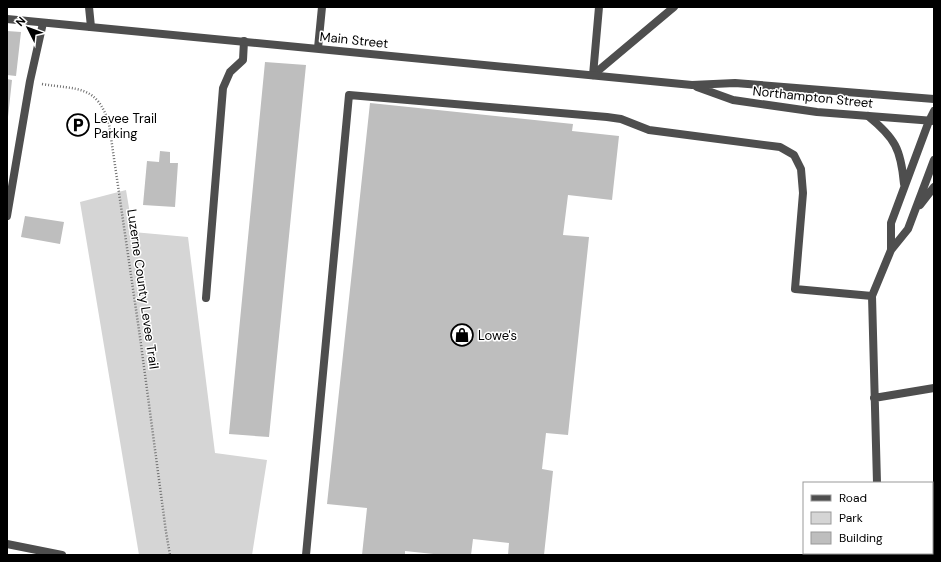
<svg xmlns="http://www.w3.org/2000/svg" width="941" height="562" viewBox="0 0 941 562" font-family="'DM Sans',sans-serif">
<style>
.green{fill:#d5d5d5}
.building{fill:#bebebe}
.lines{fill:none;stroke-linecap:round;stroke-linejoin:round}
.path{stroke:#707070;stroke-width:2.5;stroke-dasharray:1 2;stroke-linecap:butt}
.service{stroke:#4e4e4e;stroke-width:8}
.minor{stroke:#4e4e4e;stroke-width:8}
.tertiary{stroke:#4e4e4e;stroke-width:8}
.labels{text-anchor:middle;dominant-baseline:central;stroke-width:3;stroke-linejoin:round;paint-order:stroke}
.street-label{font-size:13px;fill:#000;stroke:#fff}
.poi-label{font-size:13px;fill:#000;stroke:#fff;text-anchor:start}
</style>
<rect width="100%" height="100%" fill="#fff"/>
<path class="green" d="M126,190l7,42 55,5 27,216 52,7 -15,95h-113l-59,-353z"/>
<path class="building" d="M7,31l14,1 -5,44 -9,-1z
M265,62l41,3 -37,372 -40,-3z
M7,79l5,1 -4,37h-1z
M370,103l203,21 -1,7 47,5 -7,64 -44,-5 -5,40 26,2 -21,198 -22,-2 -4,36 11,2 -9,84h-36l1,-12 -36,-4 -2,16h-28l-38,-4v4h-43l5,-47 -40,-4z
M160,151l10,1v11h8l-3,44 -32,-2 4,-44 12,1z
M25,216l39,6 -4,22 -39,-7z"/>
<g class="lines">
<path class="path" d="M42,84c35,6 55,0 67,40l31,213 26,195 4,23"/>
<path class="service" d="M89,7l2,20
M868,116c27,22 33,33 36,68
M920,205l14,-18
M891,250v-27l38,-102 5,-10
M206,298l17,-210 7,-16 13,-12 1,-19
M874,398l60,-10
M877,483l-5,-187 19,-46 17,-21 26,-69
M932,540h2
M7,544l55,11
M879,553v2
M306,555l43,-460 258,22 14,2 28,11 131,17 14,8 7,14 2,24 -8,96 77,7"/>
<path class="minor" d="M318,48l4,-41
M593,75l81,-68
M593,75l6,-68
M7,216l23,-135 13,-58"/>
<path class="tertiary" d="M7,19l685,66 43,-2 199,16
M697,87l36,13 84,12 117,9"/>
</g>
<defs>
<g id="parking-ring" transform="scale(1.15)"><circle r="9.5" fill="#fff" stroke="#000" stroke-width="1.5"/><path d="M-3.5-5.5H1a3.5 3.5 0 0 1 0 7H-1V5.5H-3.5ZM-1-3.4V-.6H.8a1.4 1.4 0 0 0 0-2.8Z" fill="#000"/></g>
<g id="shop-ring" transform="scale(1.15)"><circle r="9.5" fill="#fff" stroke="#000" stroke-width="1.5"/><path d="M-5-2.5h2.3a2.7 3.5 0 0 1 5.4 0H5L5.5 6h-11ZM-1.5-2.5h3a1.5 2.3 0 0 0-3 0Z" fill="#000"/></g>
</defs>
<g fill-rule="evenodd">
<use href="#parking-ring" x="78" y="125"/>
<use href="#shop-ring" x="462" y="335"/>
</g>
<g class="labels">
<g class="street-label">
<text transform="translate(354 40) rotate(6)">Main Street</text>
<text transform="translate(813 97) rotate(6)">Northampton Street</text>
<text transform="translate(143 289) rotate(82)">Luzerne County Levee Trail</text>
</g>
<g class="poi-label">
<text x="94" y="118">Levee Trail<tspan x="94" dy="15">Parking</tspan></text>
<text x="478" y="335">Lowe's</text>
</g>
</g>
<rect width="941" height="562" fill="none" stroke="#000000" stroke-width="16"/>
<rect x="803" y="482" width="130" height="72" fill="#ffffff" stroke="#999999"/>
<rect x="811" y="495" width="20" height="6" fill="#4e4e4e" stroke="#999999"/>
<text x="839" y="502" font-size="12" fill="#000000">Road</text>
<rect x="811" y="512" width="20" height="12" fill="#d5d5d5" stroke="#999999"/>
<text x="839" y="522" font-size="12" fill="#000000">Park</text>
<rect x="811" y="532" width="20" height="12" fill="#bebebe" stroke="#999999"/>
<text x="839" y="542" font-size="12" fill="#000000">Building</text>
<g transform="translate(28 28) rotate(312)" stroke="#ffffff" stroke-width="3" paint-order="stroke">
<path d="M0-3L7 15L0 10L-7 15Z" fill="#000000"/>
<text y="-6" font-size="11" font-weight="bold" text-anchor="middle" fill="#000000">N</text>
</g>
</svg>
